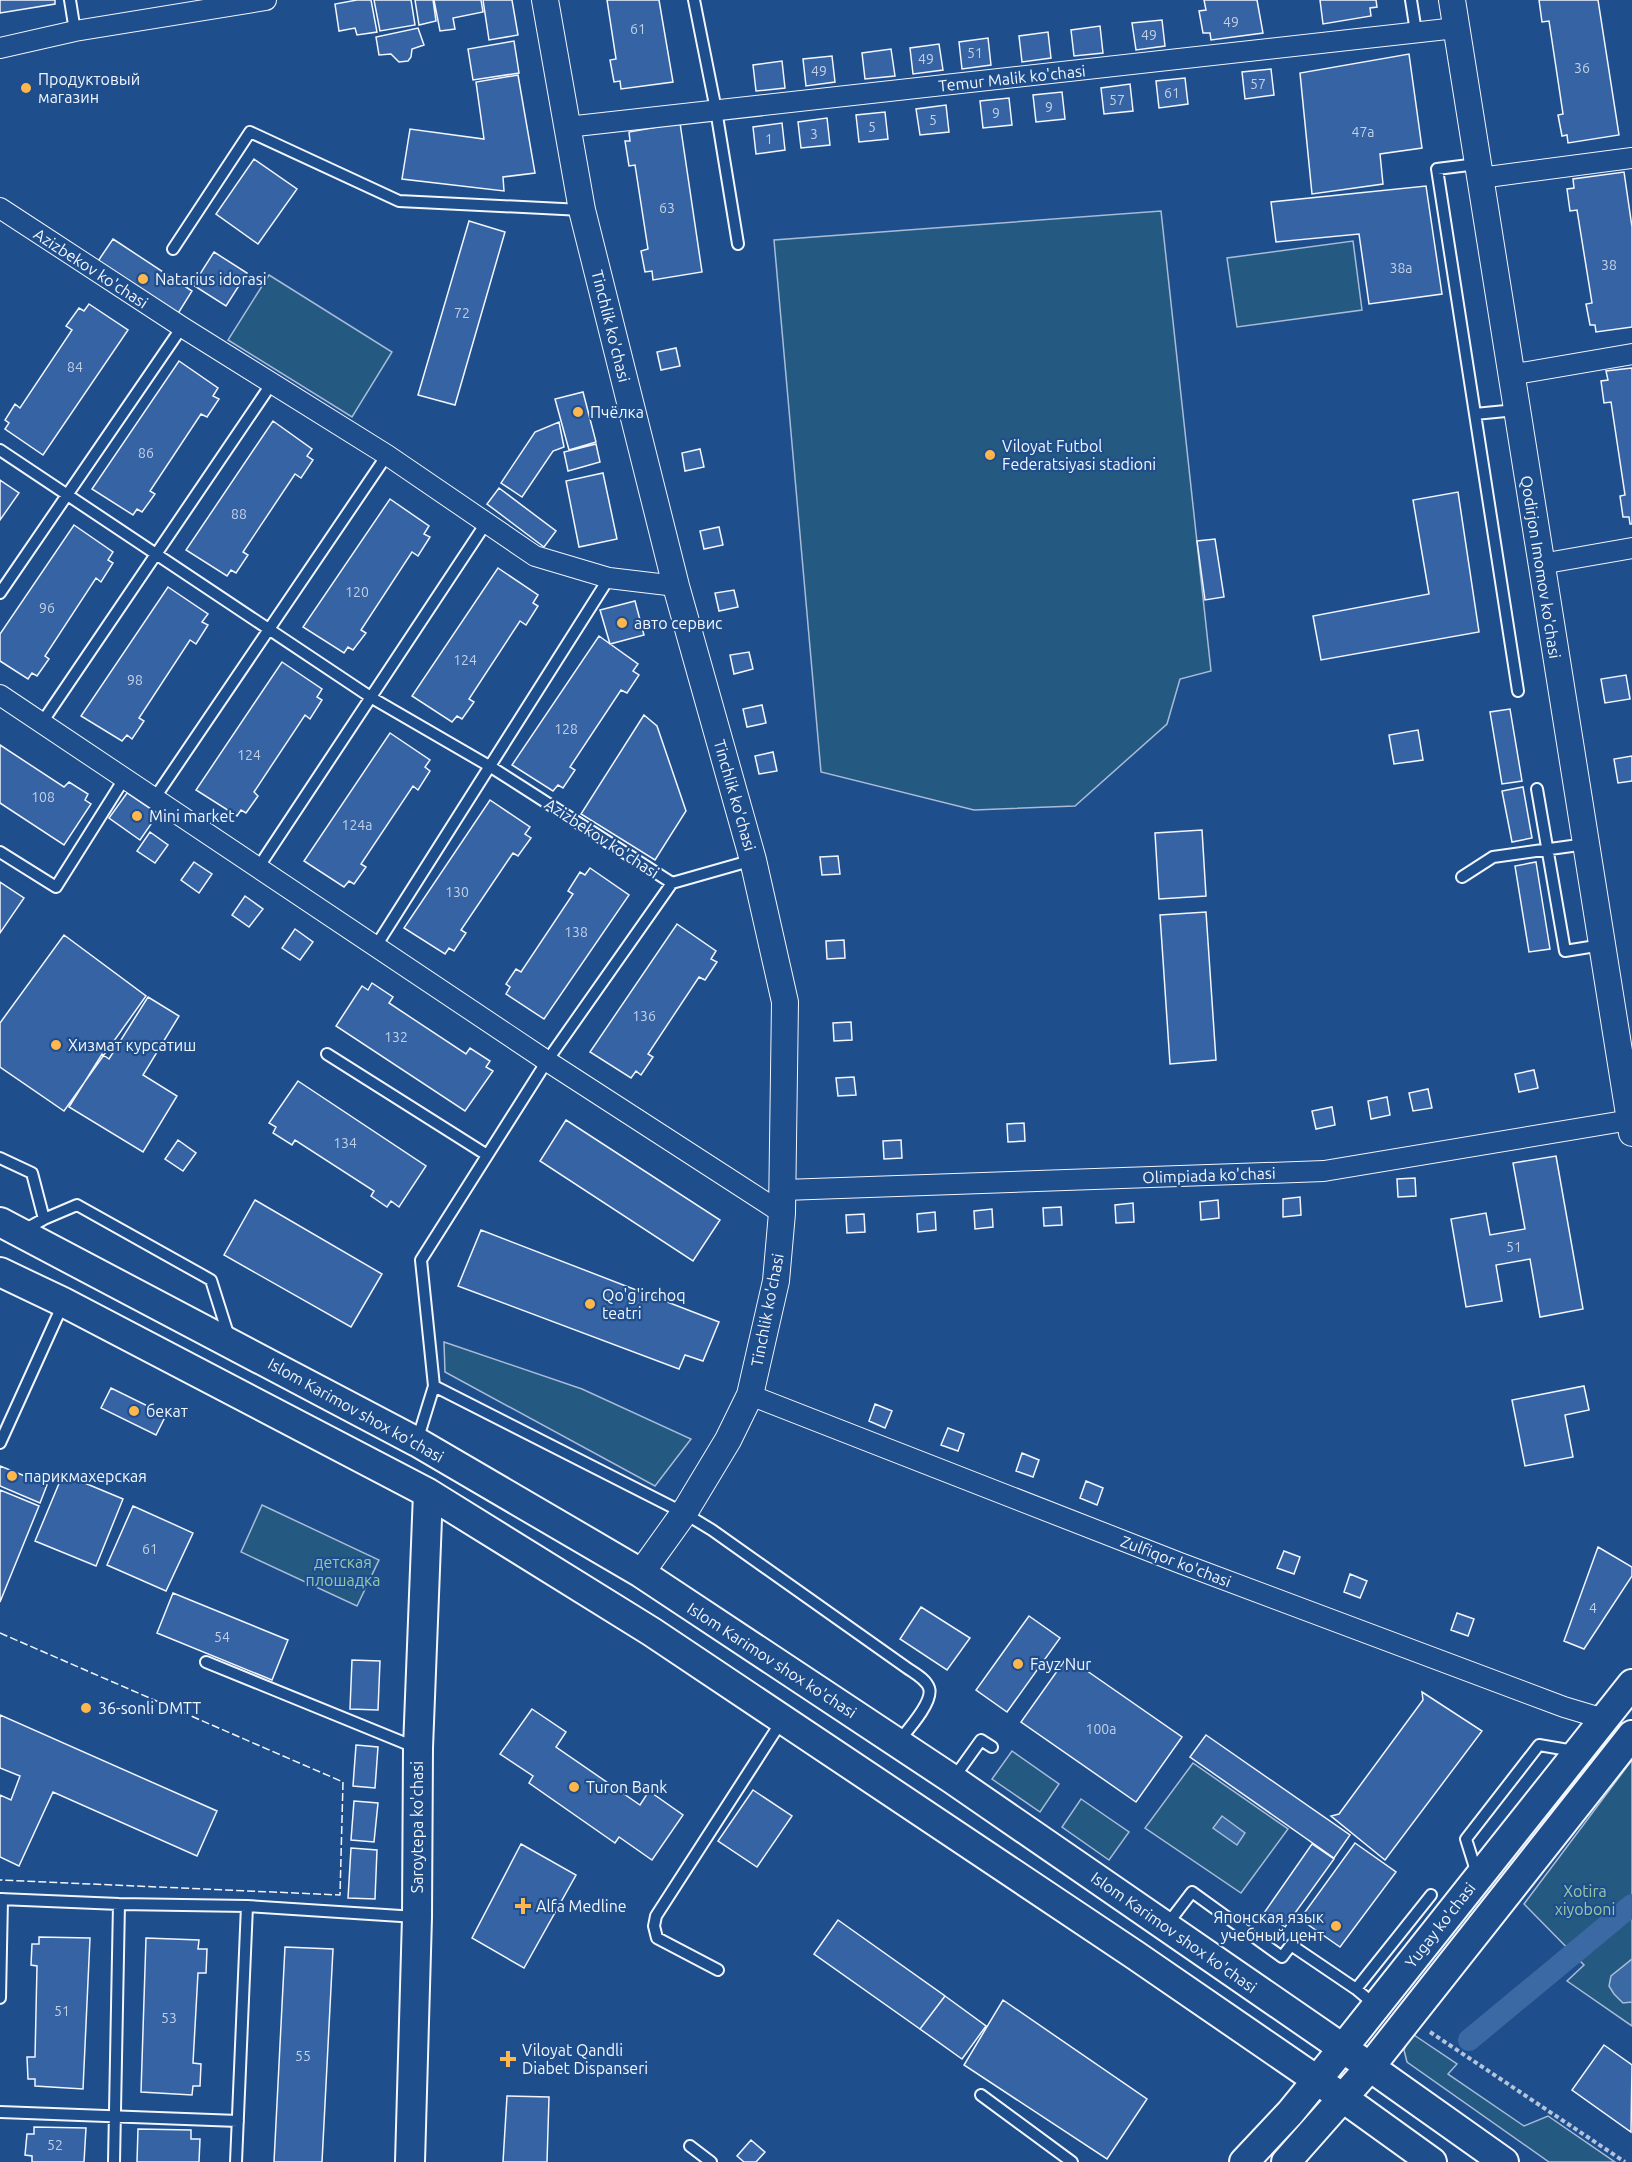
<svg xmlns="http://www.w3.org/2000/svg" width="1632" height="2162" viewBox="0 0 1632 2162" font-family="Ubuntu,sans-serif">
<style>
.green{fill:#245a82;stroke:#a8bbd7;stroke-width:1.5}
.water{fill:#3b69a3;stroke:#a8bbd7;stroke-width:1.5}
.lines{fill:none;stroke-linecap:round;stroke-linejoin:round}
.canal{stroke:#3b69a3;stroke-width:22}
.building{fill:#3563a3;stroke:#f2f6ff;stroke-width:1.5}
.service-casing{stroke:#f2f6ff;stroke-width:14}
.minor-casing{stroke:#f2f6ff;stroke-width:22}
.tertiary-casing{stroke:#f2f6ff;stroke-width:28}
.secondary-casing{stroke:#f2f6ff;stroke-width:32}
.path{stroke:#b3c4dc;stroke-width:4;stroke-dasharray:4.5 3;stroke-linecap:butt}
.service{stroke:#1f4e8c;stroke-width:10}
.minor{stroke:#1f4e8c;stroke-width:20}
.tertiary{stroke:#1f4e8c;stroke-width:26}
.secondary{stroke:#1f4e8c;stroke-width:28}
.fence{stroke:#f2f6ff;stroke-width:1.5;stroke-dasharray:8 3;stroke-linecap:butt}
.poi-dot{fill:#ffb74d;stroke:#1f4e8c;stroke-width:2}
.labels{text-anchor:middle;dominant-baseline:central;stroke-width:4.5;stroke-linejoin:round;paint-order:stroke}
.number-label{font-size:14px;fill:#c3d1e8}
.street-label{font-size:16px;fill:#f2f6ff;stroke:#1f4e8c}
.poi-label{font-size:16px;fill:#f2f6ff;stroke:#1f4e8c;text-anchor:start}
.park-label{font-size:16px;fill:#97c8a6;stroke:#1f4e8c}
</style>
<rect width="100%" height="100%" fill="#1f4e8c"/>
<path class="green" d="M1161,211l50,460 -31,8 -13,45 -92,82 -101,4 -153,-38 -47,-532z
M1353,241l9,69 -125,17 -10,-69z
M269,275l123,77 -40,65 -124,-77z
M444,1342l138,47 109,50 -36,47 -210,-114z
M262,1505l117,55 -22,46 -116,-54z
M1012,1751l47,33 -19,28 -48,-33z
M1632,1760v266l-65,-45 17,-16 -60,-61z
M1193,1763l95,66 -47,64 -96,-65z
M1081,1799l48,33 -20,28 -47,-33z
M1411,2033l46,31 -9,10 76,52 24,-10 67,46h-66l-142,-100 -3,-12z"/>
<path class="water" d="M1222,1816l23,17 -8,12 -24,-17z
M1632,1959v43l-9,1 -9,-9 -5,-8 2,-10z"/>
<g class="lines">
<path class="canal" d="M1469,2040l163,-135"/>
</g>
<path class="building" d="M0,0h55v4l-55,9z
M357,0h14l6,32 -20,3 -2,-7 -16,3 -4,-27z
M374,0h37l4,25 -35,6z
M415,0h18l3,21 -17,4z
M434,0h47l2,12 -30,6 2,11 -15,2z
M483,0h29l6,35 -29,5z
M607,0h52l14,82 -52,7 -1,-8 -6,1 -4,-22 6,-1z
M1204,0h53l6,33 -52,7 -1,-7h-7l-4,-22 7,-1z
M1320,0h56l1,7 -7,1 1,8 -48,8z
M1539,0h59l21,135 -51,8 -1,-8 -5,1 -4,-21 5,-1 -14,-93 -7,1z
M1162,20l3,26 -29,4 -4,-27z
M1100,26l3,27 -29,3 -3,-26z
M418,28l6,17 -12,4 -1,8 -3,4 -9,1 -8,-8 -12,1 -3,-18z
M1048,32l3,26 -29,4 -3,-26z
M988,38l3,27 -29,4 -3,-27z
M514,41l5,32 -46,7 -5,-31z
M939,44l4,26 -30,4 -3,-26z
M891,49l4,27 -30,3 -3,-26z
M1409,54l13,94 -42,6 3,30 -71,10 -12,-121z
M832,56l3,26 -29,4 -3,-27z
M782,61l3,27 -29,3 -3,-26z
M1271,69l3,26 -29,4 -3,-27z
M518,75l17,98 -32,4 1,14 -102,-12 8,-50 74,10 -8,-57z
M1185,78l3,26 -29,4 -3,-27z
M1130,84l3,27 -29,3 -3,-26z
M1062,92l3,27 -29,3 -3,-27z
M1009,98l3,27 -29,3 -3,-27z
M946,105l3,27 -29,3 -4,-26z
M885,112l3,27 -29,3 -3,-27z
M827,118l3,27 -29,3 -3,-26z
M680,123l22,149 -49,8 -1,-9 -7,1 -4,-21 7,-2 -13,-84 -6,1 -4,-25h5l-1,-9z
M782,123l3,27 -29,4 -3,-27z
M254,159l43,30 -39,55 -42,-30z
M1624,172l8,55v100l-36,5 -1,-7h-5l-4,-21 6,-1 -15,-93 -7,1 -3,-22 7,-1 -1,-9z
M1426,186l16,108 -73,10 -10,-70 -83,8 -5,-40z
M469,221l36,11 -50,173 -37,-10z
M113,239l79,52 -18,29 -80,-53z
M214,252l33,21 -21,33 -33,-21z
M89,304l39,26 -85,125 -38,-26 4,-6 -4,-3 10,-16 5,4 52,-78 -6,-4 13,-18 5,3z
M676,348l4,18 -19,4 -4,-18z
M179,361l39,27 -5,8 6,3 -12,18 -6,-3 -51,77 5,3 -13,18 -5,-3 -4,6 -41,-26z
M1632,368v156h-2l-1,-7h-6l-3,-21 5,-1 -14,-93 -7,1 -3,-22 7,-1 -2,-9z
M583,392l13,50 -27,8 -14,-51z
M273,421l39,28 -5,7 6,4 -12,18 -6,-4 -52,78 5,3 -12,18 -5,-3 -4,6 -41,-26z
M559,422l5,25 -11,4 -31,46 -21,-14 34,-51z
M596,444l4,18 -32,9 -4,-19z
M700,449l4,18 -19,4 -3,-18z
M603,473l14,66 -38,8 -13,-66z
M0,480l19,13 -19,27z
M499,488l57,43 -12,16 -57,-43z
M1458,492l21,140 -158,28 -8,-44 116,-22 -16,-94z
M390,499l39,27 -5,8 6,3 -12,19 -6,-4 -51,78 5,3 -13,17 -5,-3 -4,6 -41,-26z
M74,525l39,27 -5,8 5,3 -12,19 -5,-4 -51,78 4,3 -12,17 -5,-3 -4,6 -28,-18v-27z
M719,527l4,18 -19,4 -4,-18z
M1215,539l9,58 -19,3 -8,-59z
M498,568l40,27 -5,8 5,3 -12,19 -6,-4 -51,78 5,3 -12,17 -5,-3 -5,6 -40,-26z
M168,587l40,27 -6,8 6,3 -12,19 -6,-4 -51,78 5,3 -12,18 -5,-4 -5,6 -41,-25z
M734,590l4,17 -19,4 -4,-18z
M635,601l9,34 -34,9 -10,-34z
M599,636l39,28 -5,7 6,4 -12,18 -6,-3 -51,77 5,3 -12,18 -5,-3 -5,6 -41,-26z
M749,652l4,17 -19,5 -4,-19z
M282,662l40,27 -5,8 5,3 -12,19 -5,-4 -51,77 4,4 -12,17 -5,-3 -4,6 -41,-26z
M1626,675l4,24 -25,4 -4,-24z
M762,705l4,18 -19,4 -4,-18z
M1510,709l12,72 -20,3 -12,-72z
M644,715l13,11 29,85 -31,49 -74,-46z
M1418,730l5,30 -29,4 -5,-29z
M390,733l40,27 -5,7 5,4 -12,19 -5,-4 -52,78 5,3 -12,17 -5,-3 -5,6 -40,-26z
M0,745l64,42 5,-5 19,12 -3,6 6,4 -27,41 -64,-42z
M773,752l4,19 -18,3 -4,-18z
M1632,756v25l-14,2 -4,-24z
M1523,787l9,51 -20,4 -10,-51z
M127,793l31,21 -18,26 -31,-22z
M490,800l40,27 -5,7 6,4 -13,18 -5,-3 -52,77 5,3 -12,18 -5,-3 -4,6 -41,-26z
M1202,830l4,66 -47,3 -4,-66z
M150,832l18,13 -13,18 -18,-12z
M838,856l2,18 -18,1 -2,-18z
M194,862l18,12 -13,19 -18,-13z
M1536,862l14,87 -21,3 -14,-86z
M590,868l39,27 -85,124 -38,-25 4,-7 -4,-3 10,-15 5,3 52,-78 -5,-3 12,-19 5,3z
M0,882l24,16 -24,35z
M245,896l18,13 -14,18 -17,-12z
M1206,912l10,148 -46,4 -10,-149z
M677,924l39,27 -5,8 6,3 -12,18 -6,-3 -51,77 5,3 -12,18 -5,-4 -5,7 -41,-26z
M295,929l18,13 -13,18 -18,-12z
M64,935l82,61 -82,115 -64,-44v-44z
M844,940l1,18 -18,1 -1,-18z
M372,983l21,14 -4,6 77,51 4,-6 20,13 -4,6 7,4 -28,40 -129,-85 26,-40 6,4z
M148,997l31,19 -36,59 34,21 -34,56 -74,-45 33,-53 7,5z
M851,1022l1,18 -18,1 -1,-18z
M1534,1070l4,18 -19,4 -4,-18z
M854,1077l2,18 -18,1 -2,-18z
M298,1081l128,85 -27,41 -8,-6 -4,6 -16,-11 3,-5 -79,-51 -3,5 -19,-12 3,-6 -7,-4z
M1428,1089l4,19 -19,3 -4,-18z
M1387,1097l3,18 -19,4 -3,-18z
M1332,1107l3,18 -19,4 -4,-18z
M566,1120l154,100 -27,41 -153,-100z
M1024,1123l1,18 -17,1 -1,-18z
M178,1140l18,13 -13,18 -18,-12z
M901,1140l1,18 -18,1 -1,-18z
M1556,1156l27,153 -43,8 -10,-58 -34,6 6,36 -36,6 -15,-88 35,-6 4,22 35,-6 -12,-66z
M1415,1178l1,18 -18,1 -1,-18z
M1300,1197l1,18 -18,2v-18z
M255,1200l127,74 -31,53 -127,-72z
M1218,1200l1,18 -18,2 -1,-18z
M1133,1203l1,19 -18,1 -1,-18z
M1061,1207l1,18 -18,1 -1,-18z
M992,1209l1,18 -18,2 -1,-18z
M935,1212l1,18 -18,2 -1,-18z
M864,1214l1,18 -18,1 -1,-18z
M481,1230l238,92 -16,39 -18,-6 -6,14 -221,-83z
M1584,1386l5,24 -24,5 8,42 -48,9 -13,-66z
M111,1388l55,27 -10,20 -55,-27z
M875,1404l17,7 -7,17 -16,-7z
M948,1428l16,6 -6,17 -17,-6z
M1022,1453l17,7 -6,17 -17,-6z
M0,1466l47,19 -7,18 -40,-17z
M63,1474l60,25 -27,67 -61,-25z
M1086,1481l17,7 -6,17 -17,-7z
M0,1490l39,16 -39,96z
M133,1506l60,27 -27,58 -59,-26z
M1598,1547l34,20v9l-48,73 -20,-8z
M1284,1551l16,6 -6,17 -17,-6z
M1350,1574l17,7 -7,17 -16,-6z
M173,1593l115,47 -16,40 -115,-47z
M921,1607l49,31 -23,32 -47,-31z
M1457,1613l17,6 -6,17 -17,-6z
M1029,1616l31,22 -53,74 -31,-22z
M1067,1657l115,80 -46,65 -115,-80z
M352,1660l28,1 -2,49 -28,-1z
M1422,1692l60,39 -97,129 -54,-44 8,-2 84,-114z
M532,1709l34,23 -10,15 84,58 9,-14 34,24 -31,45 -33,-23 -4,6 -86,-60 4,-7 -33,-22z
M0,1715l217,96 -20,45 -144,-64 -34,74 -19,-9v-62l11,5 9,-24 -20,-8z
M1206,1735l144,100 -16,23 -144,-101z
M356,1745l22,2 -3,41 -22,-2z
M753,1790l39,26 -35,51 -39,-26z
M354,1801l24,2 -4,39 -23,-2z
M1355,1843l41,29 -56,75 -40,-28z
M521,1844l55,31 -52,93 -52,-30z
M1312,1844l22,15 -49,68 -21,-14z
M351,1848l26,2 -2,49 -27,-1z
M838,1920l107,76 -25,33 -106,-75z
M39,1937l51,1 -7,151 -48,-3v-7h-7l-1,-22h8l2,-91 -6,-1 1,-21h7z
M146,1938l53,2 -1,9h9l-1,24h-8l-5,90 8,1 -1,22h-7l-1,9 -51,-3z
M285,1947l48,2 -11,213h-48z
M945,1996l41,30 -24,33 -42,-30z
M1003,2000l144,99 -40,60 -143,-94z
M1604,2045l28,20 -1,67 -59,-42z
M507,2096l42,1 -2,65h-44z
M34,2127l52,1 -2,34h-52v-6l-7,-1 2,-21h7z
M138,2129l53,1v9h9l-1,23h-62z
M751,2140l14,12 -9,10h-12l-7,-6z"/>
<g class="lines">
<g class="service-casing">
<path id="service" d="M70,0l5,31
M694,0l22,110 22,134
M1411,0l5,32
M1477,164l-40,5 81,522
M173,249l77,-117 149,69 183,9
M1475,414l41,-4
M0,450l372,248 119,69 181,116 81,-23
M0,593l182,-266
M41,724l231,-341
M1537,789l28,162 37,-6
M154,799l233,-344
M0,852l56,35 68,-108
M258,868l228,-345
M1462,877l31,-20 93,-13
M672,883l-125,178 -126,199 13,126 250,127 28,17 195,138c7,5 19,11 22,20 5,14 -23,44 -31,54
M376,946l233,-368
M327,1054l160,101
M0,1158l32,15 12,46
M24,1230l20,-11 33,-14 134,75 18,57
M417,1441l17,-55
M0,1443l63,-139
M206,1662l211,86
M953,1779l28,-39 11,7
M1477,1874l-11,-35 73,-94 35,6
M0,1899l119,5 128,2 169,11
M1166,1926l26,-34 90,65 9,-12 65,44 19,16
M718,1970l-61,-32 -3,-12 2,-10 127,-197
M1356,1989l75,-94
M0,1998l2,-99
M981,2095l91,67
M0,2112l238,9
M690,2146l21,16
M114,2162l5,-258
M236,2162l11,-256"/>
</g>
<g class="minor-casing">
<path id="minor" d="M0,48l75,-17 191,-31
M567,127l889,-99
M1480,178l152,-20
M0,208l182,119 205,128 148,101 74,22 67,8
M1510,375l122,-21
M1541,564l91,-16
M0,695l547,366 235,152
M784,1190l540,-19 306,-51
M750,1395l430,168 384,144 40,12"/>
</g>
<g class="tertiary-casing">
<path id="tertiary" d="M545,0l37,210 94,376 77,274 32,142 -3,211 -6,68 -26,114 -22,45 -44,73 -43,60
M1452,0l180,1133"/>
</g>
<g class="secondary-casing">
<path id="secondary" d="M0,1222l417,220 224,131 311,206 418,288 134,95
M0,1272l63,30 365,191 224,139 483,323 208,143 89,64
M410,2162l7,-245 1,-169 10,-255
M1244,2162l46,-49 53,-65 289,-364
M1286,2162l84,-95 262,-332"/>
</g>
<path class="path" d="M1430,2032l195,130"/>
<use href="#service" class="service"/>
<use href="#minor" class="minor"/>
<use href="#tertiary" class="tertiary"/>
<use href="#secondary" class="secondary"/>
<path class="fence" d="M0,1633l343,149 -3,113 -340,-15"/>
</g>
<g class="poi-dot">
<circle cx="26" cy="88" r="6"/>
<circle cx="143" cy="279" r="6"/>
<circle cx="578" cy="412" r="6"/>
<circle cx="990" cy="455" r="6"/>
<circle cx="622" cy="623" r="6"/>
<circle cx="137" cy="816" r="6"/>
<circle cx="56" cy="1045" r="6"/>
<circle cx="590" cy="1304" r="6"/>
<circle cx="134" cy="1411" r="6"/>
<circle cx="12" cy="1476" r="6"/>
<circle cx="1018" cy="1664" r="6"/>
<circle cx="86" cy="1708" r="6"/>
<circle cx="574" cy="1787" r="6"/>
<path d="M520 1897h6v6h6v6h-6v6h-6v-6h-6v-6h6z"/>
<circle cx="1336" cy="1926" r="6"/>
<path d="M505 2050h6v6h6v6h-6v6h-6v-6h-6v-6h6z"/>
</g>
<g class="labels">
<g class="number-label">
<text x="1231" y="22">49</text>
<text x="638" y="29">61</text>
<text x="1149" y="35">49</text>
<text x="975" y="53">51</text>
<text x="926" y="59">49</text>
<text x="1582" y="68">36</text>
<text x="819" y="71">49</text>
<text x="1258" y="84">57</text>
<text x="1172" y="93">61</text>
<text x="1117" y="100">57</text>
<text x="1049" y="107">9</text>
<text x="996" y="113">9</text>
<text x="933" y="120">5</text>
<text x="872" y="127">5</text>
<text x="1363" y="132">47a</text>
<text x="814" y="134">3</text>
<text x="769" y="139">1</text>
<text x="667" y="208">63</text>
<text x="1609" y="265">38</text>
<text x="1401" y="268">38a</text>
<text x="462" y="313">72</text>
<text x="75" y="367">84</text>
<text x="146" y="453">86</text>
<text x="239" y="514">88</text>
<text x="357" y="592">120</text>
<text x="47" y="608">96</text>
<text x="465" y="660">124</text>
<text x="135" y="680">98</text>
<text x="566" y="729">128</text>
<text x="249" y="755">124</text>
<text x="43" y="797">108</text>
<text x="357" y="825">124а</text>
<text x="457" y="892">130</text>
<text x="576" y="932">138</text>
<text x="644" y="1016">136</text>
<text x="396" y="1037">132</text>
<text x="345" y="1143">134</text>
<text x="1514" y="1247">51</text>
<text x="150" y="1549">61</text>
<text x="1593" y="1608">4</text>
<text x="222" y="1637">54</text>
<text x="1101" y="1729">100a</text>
<text x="62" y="2011">51</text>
<text x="169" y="2018">53</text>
<text x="303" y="2056">55</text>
<text x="55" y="2145">52</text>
</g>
<g class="street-label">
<text transform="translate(1012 78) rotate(-6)">Temur Malik ko'chasi</text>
<text transform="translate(91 268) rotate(33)">Azizbekov ko'chasi</text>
<text transform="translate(611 326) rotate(76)">Tinchlik ko'chasi</text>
<text transform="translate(1541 567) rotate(81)">Qodirjon Imomov ko'chasi</text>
<text transform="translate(735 795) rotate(74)">Tinchlik ko'chasi</text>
<text transform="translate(602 838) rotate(33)">Azizbekov ko'chasi</text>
<text transform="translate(1209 1175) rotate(-2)">Olimpiada ko'chasi</text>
<text transform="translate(767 1310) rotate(-79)">Tinchlik ko'chasi</text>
<text transform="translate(356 1410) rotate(29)">Islom Karimov shox ko'chasi</text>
<text transform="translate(1176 1561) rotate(21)">Zulfiqor ko'chasi</text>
<text transform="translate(772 1660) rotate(33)">Islom Karimov shox ko'chasi</text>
<text transform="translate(417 1827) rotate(-90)">Saroytepa ko'chasi</text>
<text transform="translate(1440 1925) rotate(-52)">Yugay ko'chasi</text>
<text transform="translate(1174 1932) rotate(35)">Islom Karimov shox ko'chasi</text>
</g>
<g class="poi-label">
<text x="38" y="79">Продуктовый<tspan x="38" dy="18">магазин</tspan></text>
<text x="155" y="279">Natarius idorasi</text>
<text x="590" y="412">Пчёлка</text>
<text x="1002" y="446">Viloyat Futbol<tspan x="1002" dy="18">Federatsiyasi stadioni</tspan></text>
<text x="634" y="623">авто сервис</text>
<text x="149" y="816">Mini market</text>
<text x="68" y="1045">Хизмат курсатиш</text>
<text x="602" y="1295">Qo'g'irchoq<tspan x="602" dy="18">teatri</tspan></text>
<text x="146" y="1411">бекат</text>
<text x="24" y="1476">парикмахерская</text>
<text x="1030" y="1664">Fayz Nur</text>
<text x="98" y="1708">36-sonli DMTT</text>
<text x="586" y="1787">Turon Bank</text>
<text x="536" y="1906">Alfa Medline</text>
<text x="1324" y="1917" text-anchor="end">Японская язык<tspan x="1324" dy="18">учебный цент</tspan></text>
<text x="522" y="2050">Viloyat Qandli<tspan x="522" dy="18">Diabet Dispanseri</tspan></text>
</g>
<g class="park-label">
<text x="343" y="1562">детская<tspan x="343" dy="18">плошадка</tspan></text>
<text x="1585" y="1891">Xotira<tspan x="1585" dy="18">xiyoboni</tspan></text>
</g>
</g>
</svg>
